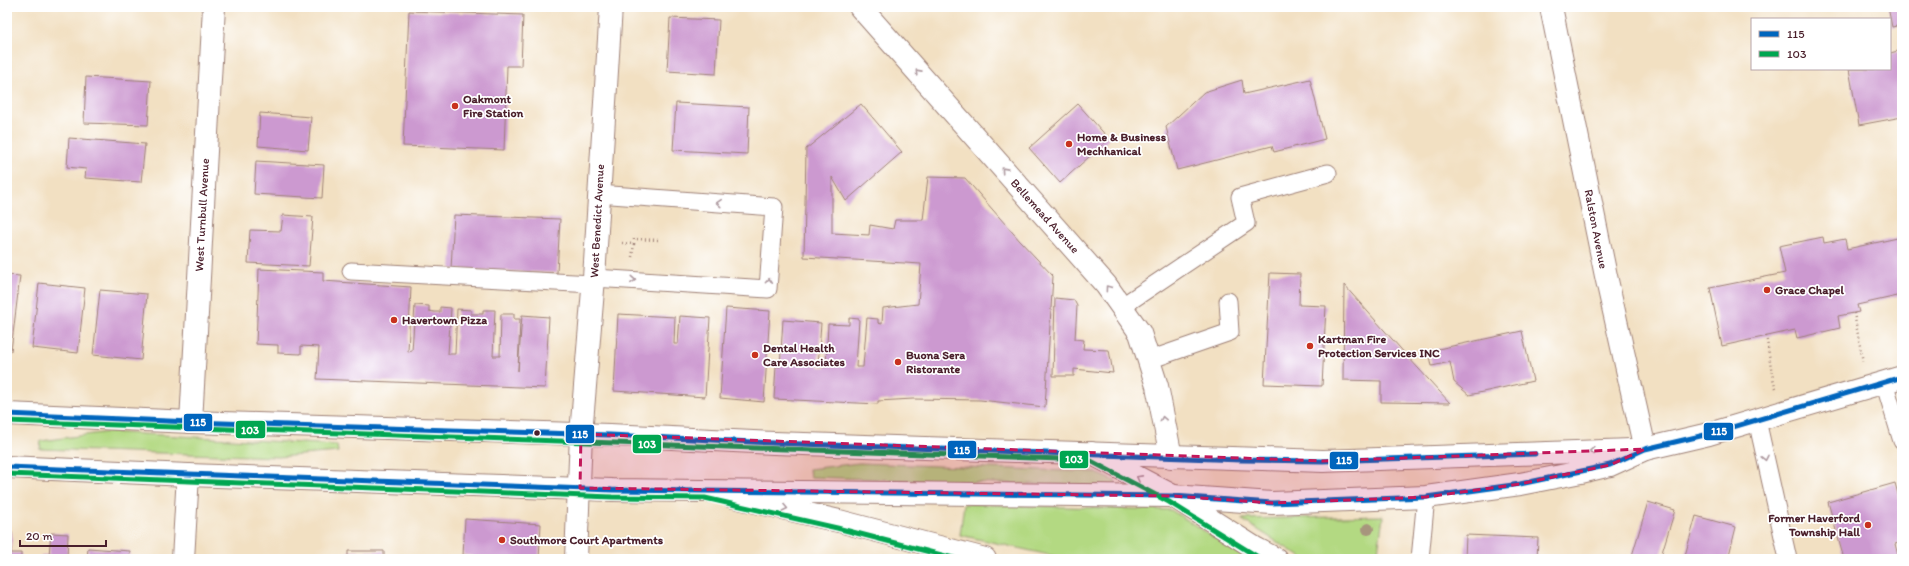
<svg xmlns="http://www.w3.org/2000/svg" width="1909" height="566" viewBox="0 0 1909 566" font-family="Itim,sans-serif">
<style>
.green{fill:#b3d982;stroke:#7e7c56}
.building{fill:#cc99d0}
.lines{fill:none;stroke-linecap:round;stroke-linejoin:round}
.lane-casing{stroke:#9e8076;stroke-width:19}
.street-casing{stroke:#9e8076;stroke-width:24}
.secondary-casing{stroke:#9e8076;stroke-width:24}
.primary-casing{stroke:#9e8076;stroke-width:24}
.path{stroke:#9e8076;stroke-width:2.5;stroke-dasharray:1 3;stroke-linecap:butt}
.lane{stroke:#fff;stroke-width:17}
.street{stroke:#fff;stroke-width:22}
.secondary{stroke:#fff;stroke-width:22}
.primary{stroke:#fff;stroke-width:22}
.bus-1-casing{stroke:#fff;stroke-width:8}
.bus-2-casing{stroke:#fff;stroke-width:8}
.bus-1{stroke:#0065bd;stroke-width:5}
.bus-2{stroke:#00a651;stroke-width:5}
.tree{fill:#a7957d}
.oneway{stroke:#ae9aa0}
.marked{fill:#c2185b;fill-opacity:0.2;stroke:#c2185b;stroke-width:3;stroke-dasharray:8 5;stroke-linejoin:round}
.poi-dot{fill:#c8321e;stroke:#fff;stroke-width:1.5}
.bus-dot{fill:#4a1f2b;stroke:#fff;stroke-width:1.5}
.labels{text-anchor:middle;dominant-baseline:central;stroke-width:3.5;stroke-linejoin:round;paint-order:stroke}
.poi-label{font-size:12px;font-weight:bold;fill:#4a1f2b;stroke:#fff;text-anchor:start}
.street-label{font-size:12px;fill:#4a1f2b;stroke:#fff}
.line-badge{stroke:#fff;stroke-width:1.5}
.badge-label{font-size:11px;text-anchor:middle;font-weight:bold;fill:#fff}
</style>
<rect width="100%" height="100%" fill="#fff"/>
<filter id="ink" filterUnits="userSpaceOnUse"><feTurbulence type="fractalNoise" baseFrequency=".025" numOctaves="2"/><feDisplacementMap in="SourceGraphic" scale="8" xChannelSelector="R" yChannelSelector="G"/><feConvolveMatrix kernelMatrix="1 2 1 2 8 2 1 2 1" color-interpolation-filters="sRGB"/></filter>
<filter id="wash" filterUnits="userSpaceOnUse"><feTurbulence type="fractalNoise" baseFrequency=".012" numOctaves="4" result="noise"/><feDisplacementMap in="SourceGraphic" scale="16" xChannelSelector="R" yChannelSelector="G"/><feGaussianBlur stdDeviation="0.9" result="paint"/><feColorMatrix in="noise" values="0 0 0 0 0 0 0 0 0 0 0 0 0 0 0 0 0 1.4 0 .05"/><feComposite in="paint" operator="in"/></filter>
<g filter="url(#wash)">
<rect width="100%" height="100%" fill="#f2e0c2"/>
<path class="green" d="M108,432l229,13 1,7 -60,5 -238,-8 1,-8z
M859,463l235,9 21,9 2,6 -307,-10 -1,-8z
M964,504l207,6 77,49h-181l-107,-24z
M1383,516l-6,43h-73l-63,-40z"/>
<g id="blocks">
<path class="building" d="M1888,7h14v18l-10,2z
M409,11l114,4 -2,51h-14l-3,84 -101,-4z
M670,18l49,2 -3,54 -49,-3z
M1902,50v67l-43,8 -10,-56h41v-16z
M86,77l65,4 -3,44 -64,-2z
M1310,79l15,60 -51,13 -2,-6 -95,24 -11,-43 38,-35 38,-12 2,14z
M676,103l73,4 -2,47 -74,-4z
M861,104l41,48 -56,49 -14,-24v56l37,2 1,-10 23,4 2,-9h28l5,-43 37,1 55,63 33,35 -8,131 -65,-7 -67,-1 -35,2v3l-104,-5 2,-33 4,1 3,-47 38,3 -3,44h8l2,-43 21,1v-7l10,1 -3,48h7l4,-49 11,1v4l4,1 1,-16 35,-4 3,-40 -117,-7 2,-108z
M1078,104l31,35 -49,44 -31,-35z
M260,113l51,4 -3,33 -50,-4z
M69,138l76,6 -4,38 -56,-4 1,-9 -19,-2z
M256,161l68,4 -2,33 -68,-4z
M283,215l30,2 -4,49 -61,-3 2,-33 31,1z
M454,215l106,4 -3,54 -106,-4z
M1823,237l1,6 21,-4 2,10 55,-12v58l-45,10 2,7 -21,4 2,12 -43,10 -2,-8 -73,16 -12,-58 75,-15 -6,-27z
M259,269l64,3v9l88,6 -3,65 4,-1 3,-46 14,1v5l5,1h6v-5l11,1 -3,46h7l2,-45 14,1v4h12v-4h12l-2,46h7l1,-42h13v5h6l-2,52 4,-56 27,2 -4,71 -228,-9 2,-32 -18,-1v8l-23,-1v-8l-22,-1z
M1270,273l30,1 -1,31 27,1 -4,80 -58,-2z
M7,275l13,1 -9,75h-4z
M39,283l46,5 -7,65 -46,-5z
M1344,285l64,72 42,46 -69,-1v-21l-38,-1z
M100,290l47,4 -6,66 -48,-5z
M1055,298l19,2 3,6 -2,33 9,1 -1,9 26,1 4,23 -39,-4v7h-21z
M726,308l44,3 -6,91 -44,-4z
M618,314l57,3 -1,27h4l2,-28 30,2 -5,79 -91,-6z
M1522,331l11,50 -64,14 -15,-13 -4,-20 -18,4 -3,-15z
M1895,483l7,26v33l-7,2 4,15h-55l-16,-57z
M1648,502l27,8 -15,49h-29z
M1696,516l40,11 -8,32h-44z
M465,519l76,5 -2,35h-66v-3l-10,-1z
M7,532h5l-1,21h10v6h-14z
M51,533l17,1 -1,25h-26v-4h8z
M1466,535l72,3 -1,21h-72z
M88,548l42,3 -1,8h-42z
M348,551h36v8h-36z"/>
</g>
</g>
<g filter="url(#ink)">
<use href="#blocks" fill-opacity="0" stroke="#9e8076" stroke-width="1"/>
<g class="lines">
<g class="lane-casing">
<path id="lane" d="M351,271l242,13
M594,278l174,11 6,-82 -176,-13
M1121,307l125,-84 -6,-26 88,-24
M1149,360l81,-28 -2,-31
M1884,382l18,59
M1757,420l31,139
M1420,559l6,-62"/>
</g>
<g class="street-casing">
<path id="street" d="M860,7l246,278 34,48 17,53 14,71
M1551,7l55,269 39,173
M191,422l23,-415
M183,559l5,-84
M576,559l5,-125 13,-156 17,-271"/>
</g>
<g class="secondary-casing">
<path id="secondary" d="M1091,453l82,43 82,52 21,11
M730,496l109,25 146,38"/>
</g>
<g class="primary-casing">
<path id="primary" d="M7,414l184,8 419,13 164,8 549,18 309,-11
M7,467l181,8 424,15 561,6 99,7 154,-6 94,-13 61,-12 29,-7 35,-16 64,-15 193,-57"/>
</g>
<path class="path" d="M622,243l12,1v-5l24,1
M632,257l2,-13
M1854,313l9,49
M1766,336c4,18 4,36 10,52"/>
<use href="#lane" class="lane"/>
<use href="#street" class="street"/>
<use href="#secondary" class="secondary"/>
<use href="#primary" class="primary"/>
<g class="bus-1-casing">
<path id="bus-1" d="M7,414l184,8 419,13 164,8 467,17 82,1 212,-7
M7,467l605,23 561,6 99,7 154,-6 94,-13 90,-19 35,-16 64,-15 193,-57"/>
</g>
<g class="bus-2-casing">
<path id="bus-2" d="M7,421l1082,39 80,42 92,57
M7,474l605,23 93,1 132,30 120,31"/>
</g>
<use href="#bus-1" class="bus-1"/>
<use href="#bus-2" class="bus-2"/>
</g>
<circle class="tree" cx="1368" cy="529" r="6"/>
<defs><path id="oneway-chevron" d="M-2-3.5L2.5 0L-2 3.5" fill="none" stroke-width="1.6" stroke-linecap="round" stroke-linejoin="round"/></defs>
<g class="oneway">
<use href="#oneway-chevron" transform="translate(918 72) rotate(-132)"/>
<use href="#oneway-chevron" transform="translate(1004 170) rotate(-132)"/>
<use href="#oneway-chevron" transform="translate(719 203) rotate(-176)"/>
<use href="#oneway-chevron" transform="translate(633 280) rotate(4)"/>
<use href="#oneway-chevron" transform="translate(769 281) rotate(-86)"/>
<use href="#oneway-chevron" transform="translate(1108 288) rotate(-126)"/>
<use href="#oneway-chevron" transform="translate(1163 419) rotate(-101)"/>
<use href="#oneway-chevron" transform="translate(1592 451) rotate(178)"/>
<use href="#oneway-chevron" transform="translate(1765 458) rotate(78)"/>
<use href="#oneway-chevron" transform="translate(1139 478) rotate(-152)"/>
<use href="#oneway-chevron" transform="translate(785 508) rotate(13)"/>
</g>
</g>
<path class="marked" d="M581,434l742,27 322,-12 -35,16 -90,19 -94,13 -154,6 -99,-7 -593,-8z"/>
<g class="poi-dot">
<circle cx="455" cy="106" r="4"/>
<circle cx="1069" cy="144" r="4"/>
<circle cx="1767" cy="290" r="4"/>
<circle cx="394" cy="320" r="4"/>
<circle cx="1310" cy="346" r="4"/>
<circle cx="755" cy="355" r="4"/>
<circle cx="898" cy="362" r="4"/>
<circle cx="1868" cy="525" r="4"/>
<circle cx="502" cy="540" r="4"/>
</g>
<circle class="bus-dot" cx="537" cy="433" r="3.5"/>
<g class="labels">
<g class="poi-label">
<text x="463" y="99">Oakmont<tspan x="463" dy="14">Fire Station</tspan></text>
<text x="1077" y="137">Home &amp; Business<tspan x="1077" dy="14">Mechhanical</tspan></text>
<text x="1775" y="290">Grace Chapel</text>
<text x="402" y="320">Havertown Pizza</text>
<text x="1318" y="339">Kartman Fire<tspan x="1318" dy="14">Protection Services INC</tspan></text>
<text x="763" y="348">Dental Health<tspan x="763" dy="14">Care Associates</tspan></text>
<text x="906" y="355">Buona Sera<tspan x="906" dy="14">Ristorante</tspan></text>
<text x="1860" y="518" text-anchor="end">Former Haverford<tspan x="1860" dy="14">Township Hall</tspan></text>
<text x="510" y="540">Southmore Court Apartments</text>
</g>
<g class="street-label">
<text transform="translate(202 215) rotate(-87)">West Turnbull Avenue</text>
<text transform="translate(1045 216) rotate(48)">Bellemead Avenue</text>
<text transform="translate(597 221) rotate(-87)">West Benedict Avenue</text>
<text transform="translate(1596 229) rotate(79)">Ralston Avenue</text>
</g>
</g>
<g class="line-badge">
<rect x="183" y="413" width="30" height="19" rx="4" fill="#0065bd"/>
<rect x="235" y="420" width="31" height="19" rx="4" fill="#00a651"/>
<rect x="1703" y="422" width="31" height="19" rx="4" fill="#0065bd"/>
<rect x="565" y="424" width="30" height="20" rx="4" fill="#0065bd"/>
<rect x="632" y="434" width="30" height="20" rx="4" fill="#00a651"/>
<rect x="947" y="440" width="30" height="19" rx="4" fill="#0065bd"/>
<rect x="1059" y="450" width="30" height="19" rx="4" fill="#00a651"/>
<rect x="1329" y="451" width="30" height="19" rx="4" fill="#0065bd"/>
</g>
<g class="badge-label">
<text x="198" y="426">115</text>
<text x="250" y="434">103</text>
<text x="1719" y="435">115</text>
<text x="580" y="438">115</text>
<text x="647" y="448">103</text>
<text x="962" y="454">115</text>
<text x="1074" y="463">103</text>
<text x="1344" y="464">115</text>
</g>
<rect width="1909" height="566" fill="none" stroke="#fff" stroke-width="24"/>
<rect x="1751" y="18" width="140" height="52" fill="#ffffff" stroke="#b7a5aa"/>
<rect x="1759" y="31" width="20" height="6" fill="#0065bd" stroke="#b7a5aa"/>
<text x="1787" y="38" font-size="12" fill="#4a1f2b">115</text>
<rect x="1759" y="51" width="20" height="6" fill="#00a651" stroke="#b7a5aa"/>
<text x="1787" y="58" font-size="12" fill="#4a1f2b">103</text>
<path d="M20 540v6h86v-6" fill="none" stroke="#4a1f2b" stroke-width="2"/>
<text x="26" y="540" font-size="12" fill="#4a1f2b" stroke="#ffffff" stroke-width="3" paint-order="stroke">20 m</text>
</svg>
